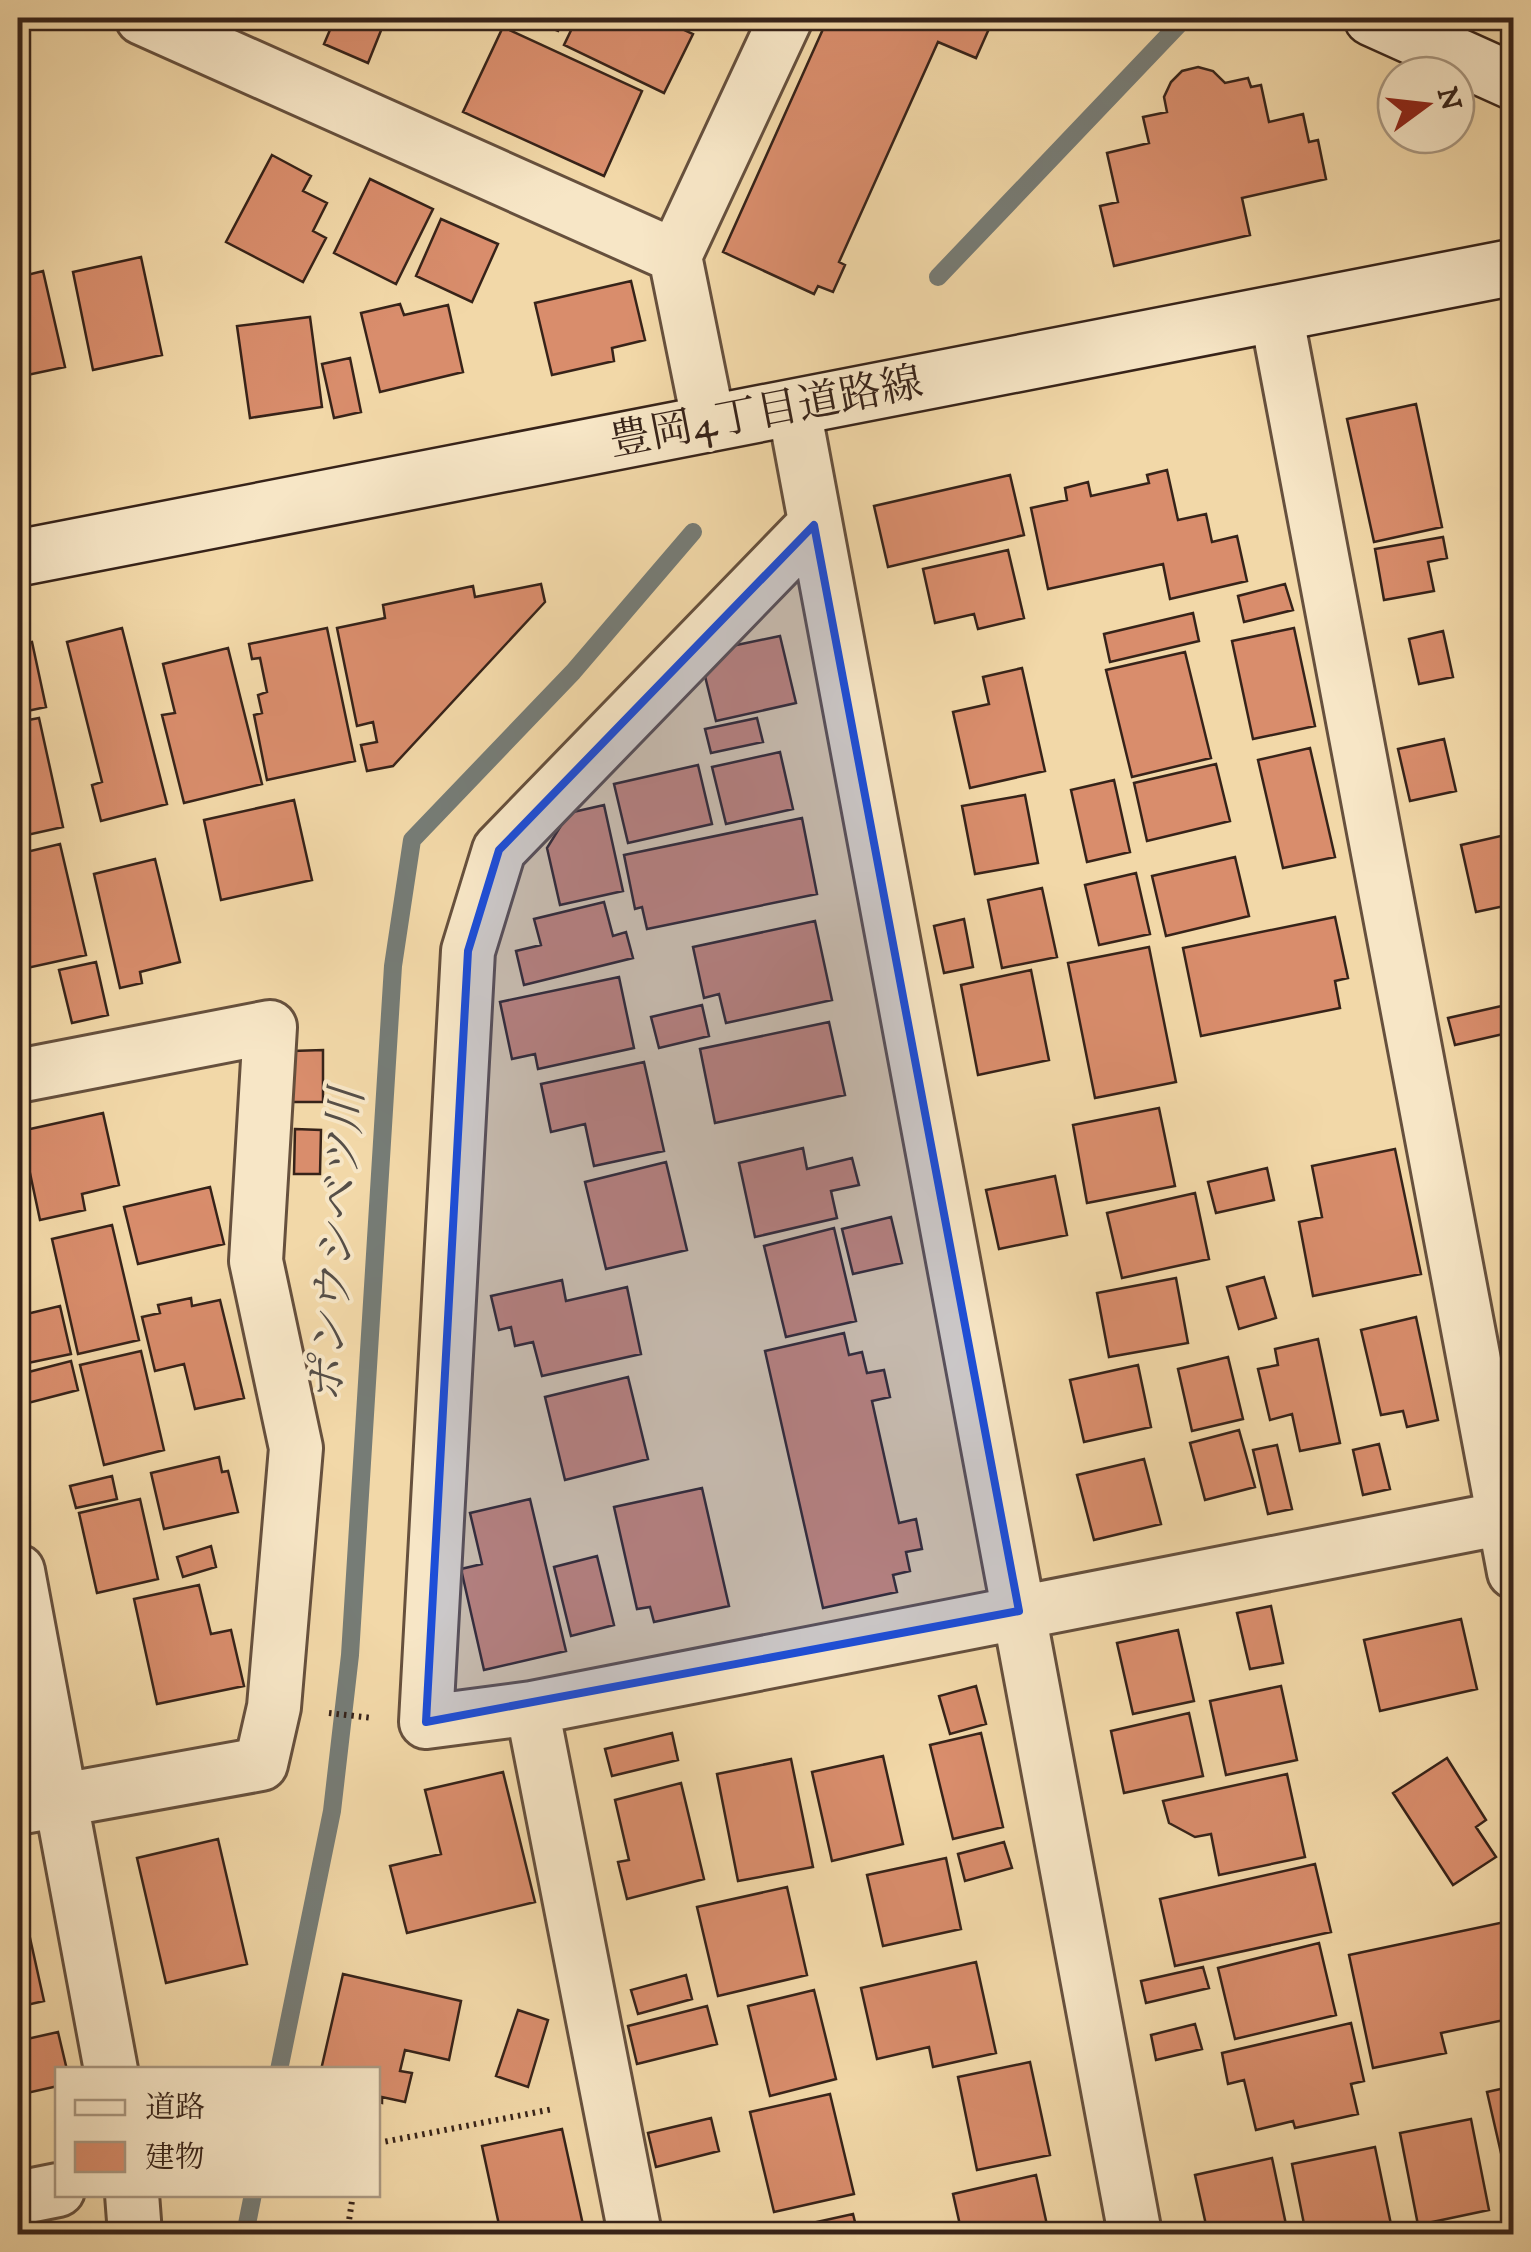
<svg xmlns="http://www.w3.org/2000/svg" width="1531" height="2252" viewBox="0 0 1531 2252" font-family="'IM FELL DW Pica','Noto Serif JP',serif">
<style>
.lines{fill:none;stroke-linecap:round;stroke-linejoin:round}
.stream{stroke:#767c76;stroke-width:18}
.building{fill:#d98d6c;stroke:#372319;stroke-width:2.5}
.street-casing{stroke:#66503d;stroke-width:58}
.secondary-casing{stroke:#372319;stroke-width:60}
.path{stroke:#372319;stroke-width:6;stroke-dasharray:2.5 5;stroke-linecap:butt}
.street{stroke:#f7e6c6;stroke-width:52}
.secondary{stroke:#f7e6c6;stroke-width:55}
.marked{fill:#1d4ed8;fill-opacity:0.2;stroke:#1d4ed8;stroke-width:8;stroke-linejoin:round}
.labels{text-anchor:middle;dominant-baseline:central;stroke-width:8;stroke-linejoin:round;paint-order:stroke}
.street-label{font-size:42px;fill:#372319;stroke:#f7e6c6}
.water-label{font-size:45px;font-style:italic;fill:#564f48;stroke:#f7e6c6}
</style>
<rect width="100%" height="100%" fill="#f2d8a8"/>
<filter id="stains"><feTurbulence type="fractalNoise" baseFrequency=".002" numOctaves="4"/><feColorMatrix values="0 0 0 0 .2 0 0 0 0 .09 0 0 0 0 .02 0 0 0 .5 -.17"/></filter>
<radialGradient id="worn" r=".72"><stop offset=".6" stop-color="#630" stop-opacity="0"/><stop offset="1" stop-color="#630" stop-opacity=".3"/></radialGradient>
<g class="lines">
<path class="stream" d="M938,277l247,-259
M279,2070l53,-259 18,-156 43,-689 19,-126 161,-168 120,-140
M245,2234l8,-40"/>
</g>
<path class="building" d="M335,18h36l13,5 -16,40 -44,-19z
M527,18h37l-6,13z
M577,18h82l34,16 -29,59 -100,-48z
M828,18h154l10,4 -16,36 -38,-16 -99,220 6,3 -12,27 -15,-6 -4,8 -91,-42z
M503,27l139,64 -38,85 -141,-64z
M1198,67l15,4 12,12 23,-5 3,9 10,-2 8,37 34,-8 6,28 9,-2 8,39 -84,19 8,37 -136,31 -14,-60 18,-4 -11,-49 42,-10 -6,-26 24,-5 -3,-15 7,-15 11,-11z
M272,155l39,21 -8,15 24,12 -14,28 13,7 -23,44 -77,-40z
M370,179l63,30 -37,75 -62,-31z
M441,219l57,25 -26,58 -56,-26z
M18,256l5,20 20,-5 22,96 -47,10z
M141,257l21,98 -69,15 -20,-98z
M631,281l14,59 -33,8 2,13 -62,14 -17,-72z
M400,304l4,11 44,-10 15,67 -83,20 -19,-79z
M310,317l12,90 -72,11 -13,-92z
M350,358l11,54 -27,6 -12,-54z
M1416,404l26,123 -68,15 -27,-123z
M1167,470l11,50 28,-6 6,28 25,-6 10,45 -77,18 -7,-35 -115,25 -17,-81 36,-8 -2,-12 23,-6 3,14 58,-13 -2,-8z
M1010,475l14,60 -136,32 -14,-61z
M1443,537l4,21 -19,4 6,29 -50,9 -9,-51z
M1008,550l16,68 -46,11 -4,-15 -39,9 -12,-54z
M541,584l4,18 -152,164 -26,5 -6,-26 16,-3 -4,-20 -16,4 -20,-98 48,-10 -2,-13 90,-19 2,11z
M1285,584l8,26 -49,12 -6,-26z
M1193,613l6,28 -89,21 -6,-28z
M122,628l45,176 -66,17 -9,-36 10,-3 -35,-140z
M327,628l28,133 -88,19 -13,-65 8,-2 -4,-18 9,-3 -7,-34 -8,1 -3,-15z
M1294,628l21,98 -62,13 -21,-98z
M1443,631l10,46 -34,7 -10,-45z
M780,636l16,67 -80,18 -12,-49 28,-26z
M32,642l14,65 -28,6v-68z
M228,648l34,136 -78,19 -22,-88 13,-2 -12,-49z
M1185,652l26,106 -79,19 -26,-107z
M1022,668l23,103 -75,17 -17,-76 36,-8 -6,-27z
M39,718l24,109 -45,10v-115z
M757,718l6,24 -52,11 -6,-24z
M1444,739l12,52 -46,10 -12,-52z
M1310,748l25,109 -52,11 -25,-108z
M780,752l13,57 -67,15 -14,-57z
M1216,764l14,57 -83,20 -13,-58z
M698,765l14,59 -84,19 -14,-59z
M1114,780l16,72 -43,10 -16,-72z
M1025,795l13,68 -63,11 -13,-68z
M294,800l18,80 -91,20 -17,-80z
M604,805l19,86 -63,14 -13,-57 15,-24 -2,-9z
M802,818l15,76 -170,35 -5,-22 -7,2 -11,-54z
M1514,833v71l-38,8 -15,-67z
M60,844l26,111 -68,15v-116z
M1235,857l14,59 -83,20 -14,-60z
M155,859l25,103 -40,10 2,11 -22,5 -26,-114z
M1136,873l14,61 -51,11 -14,-60z
M1042,888l15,69 -55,11 -14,-68z
M604,902l9,34 13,-4 7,26 -109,27 -8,-34 25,-6 -7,-26z
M1335,917l13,61 -13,3 5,27 -139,28 -18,-88z
M964,919l9,48 -29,6 -10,-47z
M815,921l17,79 -106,23 -7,-29 -15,4 -11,-51z
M1149,947l27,135 -81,16 -27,-135z
M96,962l12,53 -36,8 -13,-53z
M1031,970l18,90 -71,15 -17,-90z
M619,977l15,71 -96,21 -3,-15 -23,5 -12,-57z
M702,1005l7,31 -50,12 -8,-31z
M1506,1005l6,27 -57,13 -7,-27z
M829,1022l16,73 -130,28 -15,-74z
M323,1050v52h-31v-51z
M644,1062l20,89 -70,15 -9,-42 -34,8 -10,-48z
M1159,1108l16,78 -88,17 -14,-78z
M103,1113l16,72 -37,9 3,16 -45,10 -19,-89z
M295,1129l26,1 -1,44h-26z
M803,1148l4,21 45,-11 7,27 -28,6 6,27 -82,19 -16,-74z
M1395,1149l26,125 -108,22 -14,-74 23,-5 -10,-51z
M666,1162l21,88 -81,19 -21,-87z
M1267,1168l7,32 -58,13 -8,-31z
M1055,1176l12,59 -68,14 -13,-59z
M210,1187l14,57 -86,20 -14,-57z
M1195,1193l14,66 -87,19 -15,-65z
M891,1217l11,46 -49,11 -11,-45z
M112,1225l27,115 -61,14 -26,-115z
M834,1228l22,93 -70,16 -22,-91z
M1264,1277l12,41 -37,11 -12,-42z
M1176,1278l12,65 -79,14 -12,-64z
M562,1280l4,21 61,-14 14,67 -99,22 -9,-34 -18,4 -4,-19 -12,3 -8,-34z
M191,1298l1,8 28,-6 24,98 -49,11 -11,-45 -29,7 -13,-54 18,-4 -2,-8z
M60,1306l11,48 -48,10 -5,-25v-23z
M1416,1317l22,103 -31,7 -4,-16 -22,4 -20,-85z
M844,1333l5,22 13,-3 5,21 17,-3 6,27 -18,4 27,122 17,-4 6,30 -16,3 4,19 -17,4 4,17 -74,16 -58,-257z
M1318,1339l22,104 -40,8 -8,-37 -22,6 -12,-51 20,-4 -3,-16z
M141,1351l23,99 -60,15 -24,-100z
M1228,1357l15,62 -51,12 -14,-62z
M71,1361l7,29 -50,13 -7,-29z
M1138,1365l13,62 -67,15 -14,-62z
M628,1377l20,82 -83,21 -20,-83z
M1239,1430l16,57 -50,13 -15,-57z
M1379,1444l11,45 -27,6 -10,-45z
M1277,1445l15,64 -24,5 -15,-64z
M219,1457l3,15 6,-1 10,41 -74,17 -13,-56z
M1144,1459l17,65 -67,16 -17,-65z
M112,1476l5,23 -41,9 -6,-22z
M702,1488l27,118 -75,16 -4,-15 -13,2 -23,-102z
M140,1499l18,80 -61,14 -18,-80z
M530,1499l36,152 -82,19 -23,-101 21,-5 -12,-51z
M211,1546l5,21 -33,10 -6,-20z
M597,1556l17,69 -43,11 -17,-69z
M199,1585l12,49 20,-4 13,56 -87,18 -23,-105z
M1271,1606l12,57 -33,6 -13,-56z
M1461,1619l16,70 -97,22 -16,-71z
M1178,1630l16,71 -61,13 -16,-71z
M976,1686l10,38 -36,10 -11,-38z
M1281,1686l16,74 -71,15 -16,-74z
M1189,1713l14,63 -79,17 -13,-62z
M672,1733l6,27 -66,16 -7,-27z
M981,1733l22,94 -50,12 -23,-94z
M883,1756l20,88 -71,17 -20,-89z
M1447,1758l39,62 -10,7 20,30 -43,28 -60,-92z
M791,1759l22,108 -75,14 -21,-107z
M503,1772l32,130 -128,31 -17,-67 51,-12 -16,-64z
M1287,1774l18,83 -86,18 -8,-41 -16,3 -26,-14 -6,-22z
M681,1783l23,96 -77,20 -9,-37 11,-2 -14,-60z
M218,1839l29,125 -81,19 -29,-125z
M1004,1842l8,26 -47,13 -7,-27z
M946,1858l15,71 -78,17 -16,-71z
M1315,1864l16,68 -156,34 -15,-67z
M787,1887l20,88 -89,21 -21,-89z
M24,1911l20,90 -26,6v-94z
M1514,1920v98l-73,15 5,20 -73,15 -24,-113z
M1319,1943l17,72 -101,24 -17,-71z
M976,1962l20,91 -63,14 -4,-20 -52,12 -16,-71z
M1203,1967l6,21 -63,15 -5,-22z
M343,1974l118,27 -12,59 -44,-10 -5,21 12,2 -7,29 -23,-5v6l-4,-1v-32h-57z
M686,1975l6,24 -54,15 -7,-24z
M814,1990l22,89 -66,17 -22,-90z
M707,2006l10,38 -80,20 -9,-38z
M518,2010l30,10 -20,67 -32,-11z
M1351,2023l13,58 -13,3 7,30 -63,14 -2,-7 -37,9 -12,-50 -16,4 -6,-31z
M1195,2024l7,25 -46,11 -5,-25z
M58,2032l9,38h-9v16l-40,9v-54z
M1030,2062l20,93 -73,15 -19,-93z
M1514,2086v78l-10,2 -17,-74z
M830,2094l24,100 -80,18 -24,-100z
M711,2118l8,33 -63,16 -8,-34z
M1471,2119l18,91 -71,15 -18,-92z
M562,2129l23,105h-84l-19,-88z
M1375,2147l18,87h-87l-14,-70z
M1272,2158l16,76h-80l-13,-59z
M1036,2175l13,59h-87l-9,-40z
M1514,2202v32h-5l-7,-29z
M853,2214l5,20h-96z"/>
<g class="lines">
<g class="street-casing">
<path id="street" d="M142,18l533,238
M1276,313l238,1259
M794,409l341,1825
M709,424l-34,-168 111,-238
M814,525l-315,325 -31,101 -42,771 106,-14 972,-190
M18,1076l252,-49 -14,234 40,187 -22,259 -13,57 -243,44
M18,1571l93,499
M532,1708l103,526
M132,2194l3,40
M18,2198l40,-8"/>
</g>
<g class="secondary-casing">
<path id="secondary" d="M1372,18l142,64
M18,558l1496,-291"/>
</g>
<path class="path" d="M329,1713l43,5
M378,2143l175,-34
M347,2234l6,-40"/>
<use href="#street" class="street"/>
<use href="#secondary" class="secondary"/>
</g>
<path class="marked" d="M814,525l205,1086 -593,111 42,-771 31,-101z"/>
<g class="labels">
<g class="street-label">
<text transform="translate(766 413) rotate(-11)">豊岡4丁目道路線</text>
</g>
<g class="water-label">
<text transform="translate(338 1246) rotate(-86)">ポンウシベツ川</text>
</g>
</g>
<rect width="1531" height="2252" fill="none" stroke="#f2d8a8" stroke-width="60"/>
<rect x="20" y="20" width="1491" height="2212" fill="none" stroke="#372319" stroke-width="5"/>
<rect x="30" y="30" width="1471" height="2192" fill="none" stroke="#372319" stroke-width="2.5"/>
<rect x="55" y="2067" width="325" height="130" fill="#f7e6c6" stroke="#aa9881" stroke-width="2.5"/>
<rect x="75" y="2100" width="50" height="15" fill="#f7e6c6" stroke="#aa9881" stroke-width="2.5"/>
<text x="145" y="2117" font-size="30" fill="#372319">道路</text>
<rect x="75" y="2142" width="50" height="30" fill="#d98d6c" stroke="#aa9881" stroke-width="2.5"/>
<text x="145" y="2167" font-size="30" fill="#372319">建物</text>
<g transform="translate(1426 105) rotate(75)"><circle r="48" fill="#f7e6c6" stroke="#aa9881" stroke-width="2.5"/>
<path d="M0-8L18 38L0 25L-18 38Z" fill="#8f2418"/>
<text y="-15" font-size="28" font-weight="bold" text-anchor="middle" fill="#372319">N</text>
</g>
<rect width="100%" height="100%" filter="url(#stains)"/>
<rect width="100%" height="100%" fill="url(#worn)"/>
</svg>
